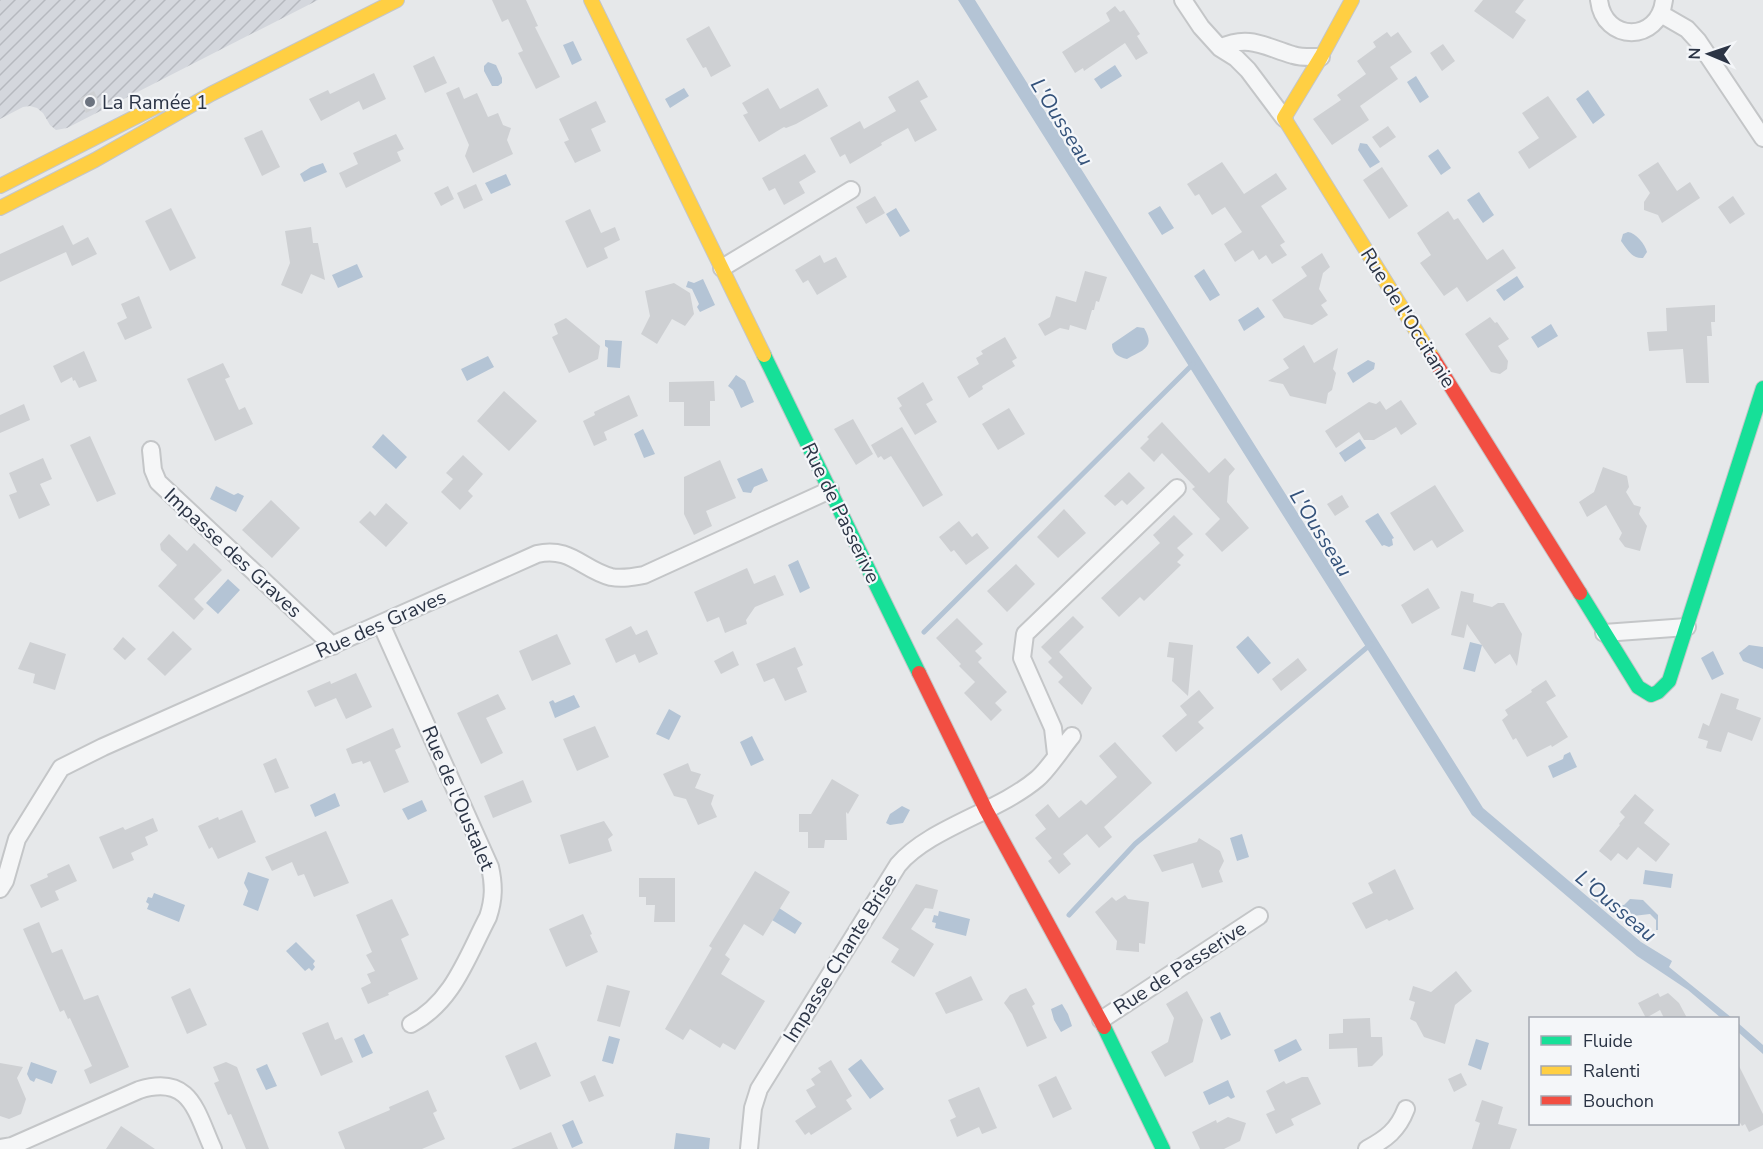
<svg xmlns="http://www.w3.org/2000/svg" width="1763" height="1149" viewBox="0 0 1763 1149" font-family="'Nunito Sans',sans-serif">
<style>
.industrial{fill:url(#industrial-furrows)}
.water{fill:#b4c4d5}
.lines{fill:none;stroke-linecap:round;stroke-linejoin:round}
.stream{stroke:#b4c4d5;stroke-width:5}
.building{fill:#ced0d3}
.street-casing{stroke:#c4c6c8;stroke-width:20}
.fast-casing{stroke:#c4c6c8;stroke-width:16}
.slow-casing{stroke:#c4c6c8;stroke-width:16}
.jam-casing{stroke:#c4c6c8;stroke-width:16}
.street{stroke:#f5f6f7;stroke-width:16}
.fast{stroke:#16e098;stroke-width:14}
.slow{stroke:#ffcf43;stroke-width:14}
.jam{stroke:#f24e42;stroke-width:14}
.poi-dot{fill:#6c737f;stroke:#f4f6f9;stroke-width:2}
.labels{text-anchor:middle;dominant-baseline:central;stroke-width:4.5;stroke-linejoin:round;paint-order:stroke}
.poi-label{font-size:20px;fill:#2b3445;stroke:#f4f6f9;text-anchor:start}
.street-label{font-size:20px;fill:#2b3445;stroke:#f4f6f9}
.water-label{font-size:21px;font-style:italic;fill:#34527a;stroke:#f4f6f9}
</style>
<defs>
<pattern id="industrial-furrows" width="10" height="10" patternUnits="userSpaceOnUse" patternTransform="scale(1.5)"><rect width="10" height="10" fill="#d4d7dd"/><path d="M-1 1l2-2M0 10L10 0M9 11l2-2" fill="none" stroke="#b6b9bf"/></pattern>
</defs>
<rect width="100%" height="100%" fill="#e6e8ea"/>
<path class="industrial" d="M0,0h318l-251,128 -11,2 -6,-5 -7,-12 -6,-5 -7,-2 -7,1 -23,12z"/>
<path class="water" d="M958,0h17l508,808 158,134 31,19 -3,6 63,51h-11l-33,-28 -51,-34 -165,-141z
M573,41l9,19 -10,5 -9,-20z
M488,62l8,3 6,13v5l-4,3h-6l-8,-15v-5z
M1115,65l7,11 -21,13 -7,-10z
M1416,76l13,21 -9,6 -13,-21z
M684,88l5,8 -19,12 -5,-9z
M1588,90l17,25 -12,9 -17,-25z
M1360,143l7,1 13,18 -10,6 -12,-18z
M1438,149l13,19 -10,7 -13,-19z
M323,163l4,9 -23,10 -4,-8 11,-7z
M506,174l5,11 -20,9 -6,-11z
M1479,192l15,23 -11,8 -16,-23z
M1160,206l14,22 -12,7 -14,-22z
M896,208l14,23 -10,6 -14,-23z
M1628,232c8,1 17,12 19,20l-4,6c-11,1 -16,-9 -22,-17l2,-7z
M357,264l6,13 -25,11 -6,-13z
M1204,269l16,26 -10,6 -16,-25z
M1517,276l7,11 -20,14 -8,-11z
M703,279l12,26 -15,7 -3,-5 2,-3 -7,-15 -6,-2 2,-6 6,2z
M1258,307l7,10 -21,14 -6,-11z
M1551,324l7,12 -20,12 -7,-11z
M1137,327l7,1c12,20 -1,22 -17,31 -9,-2 -15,-6 -15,-15z
M605,340l17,1 -2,27 -13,-1 1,-19 -3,-2z
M488,356l6,11 -27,14 -6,-12z
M1368,360l7,3 -1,6 -21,14 -6,-10z
M736,375l9,6 9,21 -13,6 -8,-18 -5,-4z
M643,429l12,25 -11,4 -10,-24z
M383,434l24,23 -11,12 -24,-22z
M1360,439l6,9 -21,14 -6,-9z
M762,468l6,13 -14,6 -3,6 -8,-1 -6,-13z
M216,486l18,9 4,-2 6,3 -8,16 -26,-13z
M1378,513l16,25 -2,1 1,6 -4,2 -5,-2 -2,1 -17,-25z
M798,560l12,28 -10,5 -12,-28z
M228,579l12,11 -22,24 -12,-11z
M1248,636l23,27 -13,11 -22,-27z
M1470,642l12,3 -7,27 -12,-3z
M1749,645l14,2v22l-20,-8 -4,-8z
M1713,651l11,23 -12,6 -11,-22z
M574,695l6,12 -25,11 -6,-16 4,-2 2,3z
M669,709l12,7 -12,24 -13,-6z
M752,736l12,24 -13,6 -11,-24z
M1570,752l7,15 -24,11 -5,-12 15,-7 1,-4z
M335,793l5,13 -25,11 -5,-12z
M422,800l5,11 -19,9 -6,-11z
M902,806l8,4 -7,13 -13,2 -4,-2 4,-9z
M1242,834l7,23 -12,4 -7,-23z
M1645,870l28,4 -2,14 -28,-4z
M248,872l21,7 -11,32 -15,-6 5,-14 -4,-8z
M154,893l31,12 -6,17 -32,-13 2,-5 -3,-2 2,-5 4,1z
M1591,898l19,7h14l6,-6 13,1 15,15v15h-2v-10l-6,-6 -17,2 -6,-7 -23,-2z
M779,908l23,15 -7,11 -23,-14z
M939,911l31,8 -4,17 -31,-8 1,-5 -4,-1 2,-7 4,1z
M296,942l19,19 -2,3 2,3 -3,4 -3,-3 -4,3 -19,-20z
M1062,1004l6,10 4,12 -11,6 -7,-12 -3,-11z
M1220,1012l11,23 -10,5 -11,-23z
M1738,1023l25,22v9l-25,-22z
M364,1034l9,19 -11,5 -8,-19z
M609,1036l11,3 -7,25 -11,-3z
M1296,1039l6,11 -23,12 -5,-12z
M1476,1039l13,4 -8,27 -13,-5z
M861,1059l23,30 -14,10 -22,-30z
M31,1062l26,9 -5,13 -16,-6 -2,4 -4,-2 -3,-6z
M267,1064l10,22 -11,4 -10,-21z
M1228,1080l7,17 -4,2 -3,-3 -19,9 -6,-13z
M573,1120l10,23 -11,5 -10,-23z
M676,1133l34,5 -1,11h-35z"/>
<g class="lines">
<path class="stream" d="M924,632l269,-268
M1069,915l66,-71 236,-200"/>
</g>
<path class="building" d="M492,0h34l12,26 -3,1 25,50 -24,12 -18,-36 5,-2 -15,-32 -6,3z
M1483,0h41l-9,12 11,8 -13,19 -39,-28z
M1115,6l5,6 4,-2 16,24 -3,2 11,17 -12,7 -11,-17 -41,28 -1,-3 -8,5 -13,-21 48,-31 -4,-8z
M709,26l22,40 -20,11 -5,-10 -3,1 -17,-29z
M1387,32l4,5 7,-5 14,20 -22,15 8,12 -38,27 9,14 -37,25 -19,-26 28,-19 -4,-5 29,-21 -9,-13 19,-14 -3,-5z
M1443,44l12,17 -13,10 -12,-18z
M434,56l13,27 -22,10 -12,-27z
M374,73l12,26 -23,11 -4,-9 -38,20 -12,-22 19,-9 2,4z
M918,80l10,17 -8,4 17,29 -22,12 -7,-14 -27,15 1,2 -32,19 -5,-10 -5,3 -10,-19 30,-17 4,8 32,-18 -8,-14z
M459,87l5,12 13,-6 11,24 10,-4 5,12 8,3 -4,12 6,14 -40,19 -8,-17 4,-11 -23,-52z
M768,88l12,21 38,-21 10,18 -32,18 -10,4 -2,-1 -25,15 -16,-27 5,-2 -6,-10z
M94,91l7,14 -15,8 -7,-14z
M1548,96l29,41 -48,32 -11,-17 21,-14 -17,-25z
M596,101l10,21 -15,7 10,22 -26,12 -11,-21 5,-2 -10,-21z
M1388,126l8,11 -16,11 -8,-11z
M262,130l18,37 -18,9 -18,-38z
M396,134l8,15 -7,3 4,9 -55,27 -7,-15 19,-9 -5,-11z
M805,154l11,18 -17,10 6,11 -21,12 -9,-17 -6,3 -7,-13z
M1222,162l22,32 32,-21 11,16 -26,17 24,36 -5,3 7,10 -15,9 -6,-9 -7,5 -6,-10 -18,12 -11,-18 18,-12 -17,-25 -13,8 -13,-21 -4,2 -8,-12z
M1658,162l19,29 13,-9 10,16 -38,25 -4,-8 -14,-5v-8l6,-9 -12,-18z
M1382,167l26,39 -19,13 -26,-39z
M476,184l7,16 -19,9 -7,-16z
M448,186l6,13 -13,7 -7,-13z
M875,196l10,17 -19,11 -10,-17z
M1733,196l12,18 -15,10 -12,-17z
M171,208l25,50 -26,13 -25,-50z
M590,209l11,24 14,-6 5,13 -16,8 4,10 -21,10 -22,-47z
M1448,211l6,9 4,-2 29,42 16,-11 13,19 -49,34 -10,-15 -13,9 -24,-33 11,-8 -14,-22z
M63,225l10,20 15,-8 9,17 -25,12 -6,-14 -66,30v-28z
M311,227l2,16h5l7,37 -14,-6 -9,20 -21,-9 9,-22 -5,-32z
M1322,253l8,14 -7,6 -4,16 8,12 -6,4 7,10 -16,10 -28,-7 -12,-18 35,-24 -6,-9z
M820,255l4,8 12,-6 11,20 -30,18 -9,-15 -5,3 -8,-13z
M1085,271l22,6 -8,25 -3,-1 -2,9h-2l-6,20 -16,-5 -1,5 -9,-2 -15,8 -7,-12 12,-7 6,-21 20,6z
M674,283l16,10 4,21 -9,12 -13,-7 -15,25 -16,-10 9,-18 -5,-25z
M139,296l13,32 -27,12 -8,-17 10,-5 -6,-14z
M1715,305v17h-4l1,14h-5l2,47h-23l-3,-34 -34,2 -2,-19 20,-1 -1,-23z
M1490,317l5,6 2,-1 12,17 -11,7 10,15 -1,8 -7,5 -9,-2 -26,-38z
M566,318l34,28 -2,13 -29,14 -17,-36 6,-3 -4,-10z
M1005,337l12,21 -5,3 3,5 -33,20 1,3 -14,9 -12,-21 22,-13 -3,-6 7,-4 -2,-3z
M1304,345l10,18 24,-15 -5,21 3,4 -4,17 -4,3 -2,11 -36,-8 -7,-12 -15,-3 21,-13 -6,-9z
M84,351l13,30 -18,7 -4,-8 -2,1 -1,-4 -11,6 -8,-17z
M223,363l7,14 -5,2 14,31 6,-3 8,17 -38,17 -28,-62z
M714,381l1,20h-5v25h-26v-24h-15v-20z
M923,382l10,18 -7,4 11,18 -22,13 -16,-27 3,-2 -5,-8z
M504,391l33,30 -28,30 -32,-30z
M629,395l9,21 -34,16 3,8 -13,6 -11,-25 12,-6 -1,-3z
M1401,400l16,24 -16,11 -5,-8 -22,13h-10l-5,-8 -23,16 -11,-17 44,-29 7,2 4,-3 6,9z
M24,404l6,16 -30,13v-18z
M1009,408l16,26 -27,16 -16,-26z
M853,419l20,35 -17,11 -22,-36z
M1162,422l47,51 16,-15 10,11 -6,7 -2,26 22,26 -27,24 -17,-18 15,-15 -28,-30 3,-2 -33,-34 -8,9 -14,-14 9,-9 -2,-2z
M902,427l41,68 -20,12 -32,-51 -7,4 -3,-4 -3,2 -7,-13z
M90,436l26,58 -19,8 -27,-57z
M463,455l20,19 -15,17 5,5 -13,14 -19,-18 12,-13 -7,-6z
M43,458l9,21 -12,5 10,21 -31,14 -10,-24 8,-3 -8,-19z
M720,460l16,38 -30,13 6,15 -18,9 -10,-21v-37z
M1603,467l24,9 2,11 -3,5 8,13 7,2 -2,7 8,12 -7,25 -15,-4 -6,-8 3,-6 -16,-28 -19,12 -8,-15 15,-10z
M1129,472l16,16 -18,17 -5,-5 -7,6 -11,-10z
M1435,485l29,46 -27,17 -5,-8 -18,11 -24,-38z
M1342,495l7,12 -14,9 -8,-12z
M271,500l29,28 -28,30 -30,-28z
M386,503l22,20 -22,24 -27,-25 11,-11 5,5z
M1064,509l22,24 -28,25 -21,-21z
M1174,515l19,19 -16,14 7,7 -7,7 4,3 -37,36 -4,-4 -21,20 -18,-19 59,-55 -7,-8z
M959,521l13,16 5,-4 12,15 -23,17 -12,-15 -3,2 -12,-15z
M169,534l18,17 7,-8 28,27 -28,29 10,10 -10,11 -36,-34 19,-21 -16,-15 -1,-6z
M1016,564l19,20 -28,28 -20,-21z
M747,568l7,16 21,-9 9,20 -29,12 -9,13 1,4 -22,9 -6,-16 -12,5 -13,-30z
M1428,588l12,20 -28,16 -11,-19z
M1461,591l13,3 -1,8 19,5 6,-4h6l18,31 -5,32 -7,-12 -15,10 -28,-40 -3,14 -13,-3z
M1073,616l11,11 -25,25 33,36 -10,17 -24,-23 5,-5 -15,-15 4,-4 -11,-11z
M957,618l26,26 -8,7 7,7 -4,4 29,30 -12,11 7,7 -11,11 -27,-28 11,-11 -16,-16 2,-2 -25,-26z
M631,626l5,9 11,-5 11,24 -19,9 -4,-9 -19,9 -11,-24z
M173,631l19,18 -27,27 -18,-17z
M557,634l14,30 -39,17 -13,-30z
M123,637l13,12 -11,11 -12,-11z
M30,642l36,12 -11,36 -22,-7 2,-9 -17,-5z
M1169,642l24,3 -5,51 -16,-15 2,-23 -7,-1z
M795,647l8,18 -6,3 10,24 -22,9 -11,-23 -10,4 -8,-18z
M733,651l6,14 -18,9 -7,-13z
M1298,658l9,12 -26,21 -9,-12z
M356,673l16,34 -26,12 -10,-21 -21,9 -8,-16 23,-10 1,3z
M1546,680l10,16 -10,6 22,35 -16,10 -1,-2 -24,12 -11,-19 -3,2 -11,-20 6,-5 -3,-5 27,-18 -1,-2z
M1199,690l15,18 -16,14 6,6 -28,24 -14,-16 25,-21 -7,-9z
M1721,693l18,6 -3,10 25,9 -9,23 -24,-9 -7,20 -15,-4 2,-7 -10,-3 5,-15 6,3z
M498,694l8,15 -20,9 17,35 -22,11 -24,-51z
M595,726l14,31 -32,14 -14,-32z
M393,728l8,19 -6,3 14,32 -25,11 -14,-32 -7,3 -1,-3 -10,3 -6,-15z
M1115,742l37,41 -48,44 8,10 -13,11 -12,-14 -24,20 8,10 -12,10 -11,-13 4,-3 -17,-20 11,-9 -11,-14 13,-11 11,14 22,-18 5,5 31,-28 -18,-21z
M276,758l13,30 -14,5 -12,-29z
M688,763l3,8 10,3 -6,14 19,7 -3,9 6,13 -19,8 -12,-26 -12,-3 -11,-22z
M832,779l27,16 -11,19 -2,-2 1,28h-22l-1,8h-16v-16h-9v-18h12z
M523,780l9,22 -39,16 -9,-22z
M1635,794l19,16 -10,13 26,21 -14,18 -18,-15 -11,13 -9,-7 -7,8 -12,-10 21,-26 -1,-1 6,-7 -5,-5z
M242,810l14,32 -38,17 -6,-12 -3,2 -11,-23 20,-9 1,3z
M153,818l5,13 -13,6 3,8 -17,8 3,7 -21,9 -14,-32 24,-10 2,3z
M604,821l9,14 -5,4 4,12 -43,13 -9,-29z
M326,831l23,52 -35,14 -10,-23 -6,2 -6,-14 -20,9 -7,-14z
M1199,838l21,13 4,10 -5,10 4,11 -21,6 -9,-25 -31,9 -9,-17 44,-13z
M69,864l8,17 -22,10 4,9 -18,8 -11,-23 18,-8 -1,-3z
M1395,869l19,40 -25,12 -2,-2 -21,10 -14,-26 21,-10 -5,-10z
M755,871l35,21 -27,44 -19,-12 -19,31 5,4 -9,15 44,27 -30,49 -12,-7 -3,5 -30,-19 -7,11 -18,-11 47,-81 -3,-2z
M639,878h36v44h-21l1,-17h-9v-8h-7z
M916,884l22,6 -5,19 -8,-1 -14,21 23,15 -20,33 -23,-15 8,-13 -17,-11z
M1125,895l3,4 21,3 -4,42 -6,-1v9l-23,-2 1,-9 -22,-29 17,-15 4,4z
M392,899l17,36 -8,4 17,40 -30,14 1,2 -21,9 -7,-16 10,-5 -4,-9 8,-3 -9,-16 6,-3 -16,-37z
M583,914l9,20 -2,1 8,17 -32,15 -17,-38z
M39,922l13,31 10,-4 22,51 14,-5 31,72 -39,17 -6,-14 8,-4 -22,-48 -2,1 -4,-9 -4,2 -37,-83z
M1456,971l16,20 -17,14 -10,39 -21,-7 -8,-15 -6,-3 5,-17 -6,-2 4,-14 18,6z
M971,976l12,24 -37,14 -11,-21z
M607,985l23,6 -10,36 -23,-6z
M190,988l17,37 -20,9 -16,-37z
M1026,988l9,16 -3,2 15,32 -20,9 -15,-33 -8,-11 6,-8z
M1187,991l16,29 -10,42 -28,15 -14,-25 17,-10 6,-24 -8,-14z
M1658,993l2,4 8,-4 11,10 8,15h-23l-4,-8 -14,8 -8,-15z
M1370,1018l1,19h11l1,18 -11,11 -14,1 -1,-19 -28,1v-15l14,-1v-14z
M328,1022l7,18 7,-3 11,25 -32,14 -19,-43z
M536,1042l15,34 -31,14 -15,-34z
M831,1060l21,36 -6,4 6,9 -41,26 -2,-3 -4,3 -10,-14 21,-14 -10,-17 9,-5 -4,-6 10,-7 -3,-4z
M226,1062l11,5 32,82h-23l-15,-35 -3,1 -14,-32 5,-2 -6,-14z
M1737,1062l26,52v11l-14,7 -4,-8 -3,2 -5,-8z
M0,1063l23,4 -6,11 9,21 -5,15 -12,5 -9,-3z
M1461,1073l6,12 -13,7 -6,-13z
M595,1075l9,21 -15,6 -9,-20z
M1056,1076l16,33 -19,9 -15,-33z
M1302,1077h6l13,27 -30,15 3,6 -18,9 -10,-20 9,-4 -9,-19 18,-10 2,3z
M979,1087l18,41 -15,6 -3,-7 -22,10 -7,-17 6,-3 -8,-17z
M428,1090l9,21 -4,2 12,26 -23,10h-77l-7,-17 52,-22 -1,-3z
M1482,1100l21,7 -5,17 19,5 -7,20h-38l8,-26 -5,-2z
M1228,1117l18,6 -6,18 -16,8h-24l-8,-17 24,-12 1,3z
M121,1126l34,23h-49z
M551,1132l7,17h-47z"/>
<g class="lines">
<g class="street-casing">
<path id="street" d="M1183,0l18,27 19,21 16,10 12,12 36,48
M1599,0c5,43 60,43 65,0
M1661,14l26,15 11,12 65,97
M1220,48c29,-14 45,-1 73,7 9,3 19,2 28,2
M722,268l129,-78
M151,450l2,20 5,12 175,164
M381,624l109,243c4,18 4,32 -2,50 -21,40 -35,85 -77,107
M1604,633l83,-6
M1056,754l-3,-26 -31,-70 3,-24 152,-146
M0,889l5,-8 12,-42 44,-71 42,-21 434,-193c33,-8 46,16 74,23 11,2 22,0 33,-2l186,-85
M1101,1020l158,-104
M0,1148l12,-2 127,-56c52,-16 57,22 74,59
M749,1149l4,-41 6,-19 139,-224c31,-37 100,-53 139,-86 11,-9 25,-31 35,-43
M1367,1149c19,-10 31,-19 39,-40"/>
</g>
<g class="fast-casing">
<path id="fast" d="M764,355l155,318
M1580,593l58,94 13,8 7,-3 11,-11 94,-293
M1104,1027l59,122"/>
</g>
<g class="slow-casing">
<path id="slow" d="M591,0l173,355
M1352,0l-31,57 -37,61 149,240
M0,186l159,-81
M0,208l95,-48 116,-66 186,-94"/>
</g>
<g class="jam-casing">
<path id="jam" d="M1433,358l147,235
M919,673l67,137 118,217"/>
</g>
<use href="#street" class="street"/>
<use href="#fast" class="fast"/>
<use href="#slow" class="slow"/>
<use href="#jam" class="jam"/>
</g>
<circle class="poi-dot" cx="90" cy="102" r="6"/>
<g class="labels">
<g class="poi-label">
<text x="102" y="102">La Ramée 1</text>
</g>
<g class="street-label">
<text transform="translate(1408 318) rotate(58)">Rue de l'Occitanie</text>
<text transform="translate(841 513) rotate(64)">Rue de Passerive</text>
<text transform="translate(233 553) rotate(43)">Impasse des Graves</text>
<text transform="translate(381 624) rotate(-24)">Rue des Graves</text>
<text transform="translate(458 798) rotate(67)">Rue de l'Oustalet</text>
<text transform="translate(840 958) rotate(-58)">Impasse Chante Brise</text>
<text transform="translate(1180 968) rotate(-33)">Rue de Passerive</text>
</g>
<g class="water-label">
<text transform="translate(1062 122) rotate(58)">L'Ousseau</text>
<text transform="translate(1321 533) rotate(58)">L'Ousseau</text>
<text transform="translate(1616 906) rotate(40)">L'Ousseau</text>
</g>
</g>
<rect x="1529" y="1017" width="210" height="108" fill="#f4f6f9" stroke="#a4a8b1" stroke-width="1.5"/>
<rect x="1541" y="1036" width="30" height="9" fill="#16e098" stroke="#a4a8b1" stroke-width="1.5"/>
<text x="1583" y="1047" font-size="18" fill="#2b3445">Fluide</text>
<rect x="1541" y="1066" width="30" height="9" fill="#ffcf43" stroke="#a4a8b1" stroke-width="1.5"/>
<text x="1583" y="1077" font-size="18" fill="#2b3445">Ralenti</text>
<rect x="1541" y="1096" width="30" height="9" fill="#f24e42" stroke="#a4a8b1" stroke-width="1.5"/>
<text x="1583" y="1107" font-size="18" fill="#2b3445">Bouchon</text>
<g transform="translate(1709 54) rotate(272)" stroke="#f4f6f9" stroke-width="4.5" paint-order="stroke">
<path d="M0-4.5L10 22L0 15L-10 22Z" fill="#2b3445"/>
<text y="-9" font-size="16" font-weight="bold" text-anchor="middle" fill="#2b3445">N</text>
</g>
</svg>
